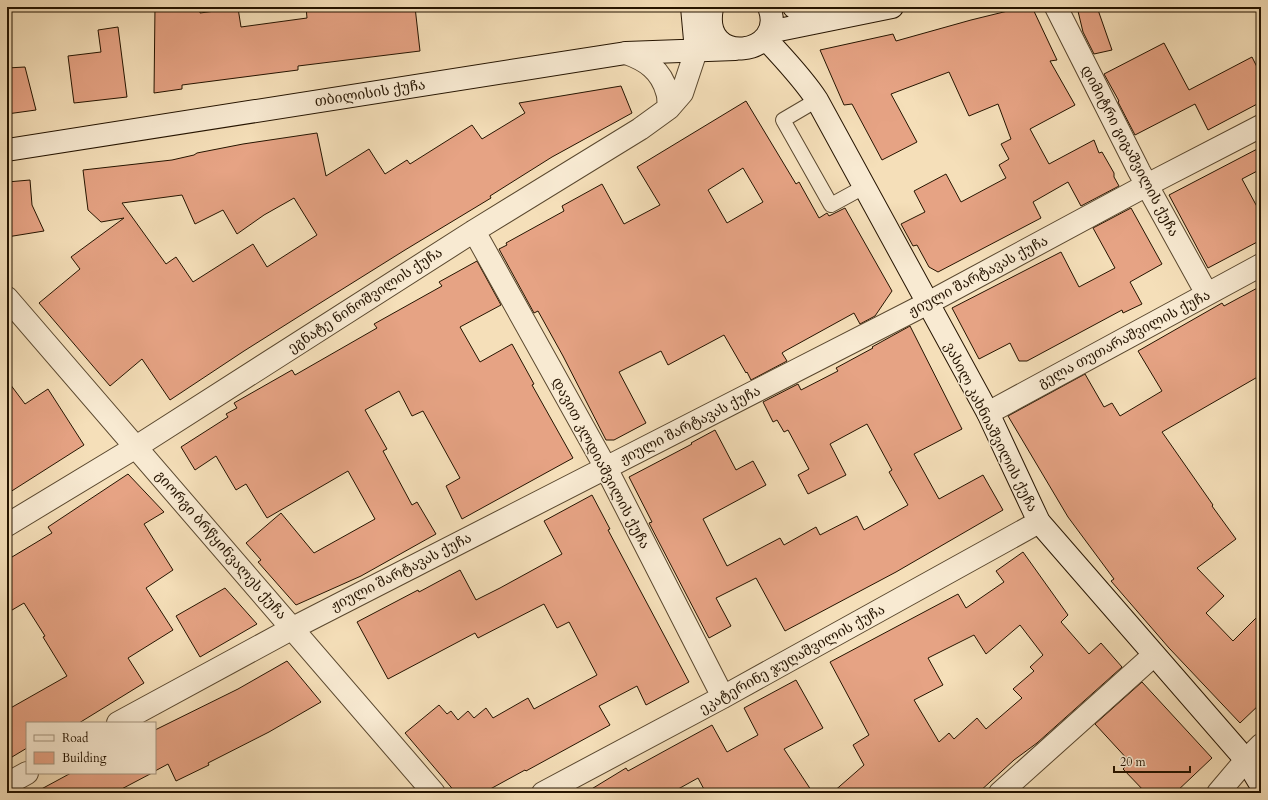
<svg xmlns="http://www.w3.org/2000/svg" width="1268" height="800" viewBox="0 0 1268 800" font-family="Cardo,'Noto Serif Georgian',serif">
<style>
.building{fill:#e6a384;stroke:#251400;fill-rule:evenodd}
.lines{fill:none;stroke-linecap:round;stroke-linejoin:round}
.lane-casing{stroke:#59472e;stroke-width:16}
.street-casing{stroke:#59472e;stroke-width:24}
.secondary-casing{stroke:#251400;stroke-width:24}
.lane{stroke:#f8ead2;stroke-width:14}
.street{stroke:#f8ead2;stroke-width:22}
.secondary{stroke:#f8ead2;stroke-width:22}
.labels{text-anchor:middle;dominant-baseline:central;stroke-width:3;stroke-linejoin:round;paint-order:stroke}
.street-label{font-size:14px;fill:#251400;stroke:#f8ead2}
</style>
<rect width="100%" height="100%" fill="#f5dfb9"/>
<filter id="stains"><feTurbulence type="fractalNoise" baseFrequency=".005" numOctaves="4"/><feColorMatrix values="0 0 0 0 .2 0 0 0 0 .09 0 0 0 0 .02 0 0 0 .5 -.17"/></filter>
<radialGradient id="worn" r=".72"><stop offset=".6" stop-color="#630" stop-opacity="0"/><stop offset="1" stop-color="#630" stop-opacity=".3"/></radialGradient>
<path class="building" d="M155,7h45v6l38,-5 3,19 66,-9 -1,-11h109l5,44 -122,15v4l-116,15v4l-28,4z
M1024,7h8l25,53 -7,1 25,44 -45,24 19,35 45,-24 5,13 3,-1 12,21v4l5,9 -38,20 -13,-24 -35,20 8,16 -103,54 -9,-5 -12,-22 -4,1 -12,-22 24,-12 -11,-21 32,-17 15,28 45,-24 -7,-13 10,-6 -8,-15 10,-5 -13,-35 -29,12 -20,-44 -58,22 26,48 -35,18 -30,-56 -8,1 -24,-55 73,-16 3,7 75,-21z
M1077,7h20l15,43 -18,4 -11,-22z
M118,27l9,70 -53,6 -6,-47 33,-4 -3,-22z
M1164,43l25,47 63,-33 9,18v27l-53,28 -13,-26 -60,31 -17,-33 1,-1 -15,-27z
M25,67l11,43 -29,4v-46z
M621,86l11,27 -80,44 -43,27 -19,12 1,2 -86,52 -88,55 -73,46 -74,49 -28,-41 -32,27 -71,-83 41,-34 -9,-12 53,-39 -23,4 -13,-12 -5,-40 89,-10 22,-5 3,-2 46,-9 74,-11 9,43 43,-27 16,25 22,-14 3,4 62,-39 10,14 43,-26 -6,-10zM182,195l13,29 28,-14 14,24 27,-19 30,-17 23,37 -50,32 -14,-23 -60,38 -17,-25 -10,7 -44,-61z
M746,101l50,83 3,-2 20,36 8,-5 2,3 16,-8 47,83 -17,25 -15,8 -6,-11 -69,38 -3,2 5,8 -36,19 -4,-8 -1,1 -22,-38 -56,30 -7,-14 -42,21 27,51 -32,17h-8l-43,-84 -25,-45 -4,2 -35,-64 8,-4 -1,-2 58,-32 -2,-5 40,-22 22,40 36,-19 -23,-38zM743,168l20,34 -36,21 -19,-33z
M1261,147v22l-19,10 19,35v26l-53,28 -39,-73z
M30,180l2,25 12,26 -37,6v-55z
M1131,208l31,56 -32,18 12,22 -19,9 -1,-3 -95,51h-8l-9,-18 -31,16 -27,-51 109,-56 18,35 36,-19 -22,-40z
M477,261l24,44 -41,22 20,35 32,-18 22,40 -2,1 41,73 -111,61 -16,-33 14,-8 -37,-67 -11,5 -13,-25 -34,19 22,39 -4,2 29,54 5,-3 19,32 -75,42 -65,29 -38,-43 3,-2 -15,-17 35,-30 33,40 61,-34 -27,-48 -81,47 -21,-34 -10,6 -20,-34 -21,14 -14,-23 47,-30 -2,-3 11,-6 -3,-5 58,-33 3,5 82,-47 -3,-4 68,-38 -3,-4z
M1261,286v89l-99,57 51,73 -1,1 24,33 -39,29 27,28 -18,17 27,28 28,-28v90l-21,20 -71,-75 -58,-67 3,-2 -46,-62 -60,-101 77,-42 19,33 8,-4 8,13 42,-25 -24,-40 84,-48 2,3z
M910,326l52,103 -48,25 25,45 44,-24 20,35 -107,62 -111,59 -29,-53 -40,20 15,28 -22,12 -60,-115 3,-1 -23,-45 63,-33 -1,-1 24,-13 21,40 17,-9 13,24 -63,34 24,47 53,-28 4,7 32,-18 4,8 37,-19 7,14 44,-25 -19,-33 3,-2 -25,-46 -37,20 16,31 -38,19 -10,-19 11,-6 -21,-39 -4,2 -7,-12 -4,2 -10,-20 35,-18 3,6 37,-19 -2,-3 37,-20 -1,-1z
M7,380l18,24 23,-15 36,56 -77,49z
M128,474l36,38 -20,12 29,46 -27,18 27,42 -45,28 16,25 -65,40h-52v25l-20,12v-50l60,-34 -24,-39 2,-1 -21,-33 -17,10v-53l45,-27 -4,-6z
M592,495l18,34 -2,1 81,152 -43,23 -9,-19 -38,20 11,19 -84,46 -1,-1 -42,23h-27l-51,-60 34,-28 8,9 4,-3 7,9 10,-9 6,7 12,-10 7,10 35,-20 6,11 63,-34 -28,-53 -12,6 -13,-24 -66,34 -3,-5 -87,46 -31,-57 61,-32 1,2 41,-22 16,30 24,-12 62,-34 -18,-33z
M1023,552l45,63 -7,7 28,32 12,-11 21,24 -85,76 -23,17 -36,33h-146l32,-28 -11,-20 16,-10 -39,-73 128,-68 8,14 38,-26 -8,-11zM1020,625l23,30 -13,12 4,4 -21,18 9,9 -36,31 -9,-11 -23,21 -5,-6 -10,9 -25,-42 29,-15 -15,-27 46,-23 12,19z
M225,588l32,36 -57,33 -24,-41z
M287,661l34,41 -52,30 -61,31 1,2 -33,16 -8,-17 -13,7v-41l83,-41z
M796,680l27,48 -39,21 29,44h-107l-8,-15 -27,15h-86l41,-25 2,3 84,-46 15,27 31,-17 -14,-27z
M1142,682l70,76 -37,35h-29l-23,-24 7,-7 -35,-38z
M71,773h81l-38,20h-80z"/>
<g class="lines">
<g class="lane-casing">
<path id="lane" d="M817,100l-34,20 48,85 33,-18"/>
</g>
<g class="street-casing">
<path id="street" d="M1056,7l83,164 68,123
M626,53c20,7 35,17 41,39 2,5 1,11 2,16
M474,231l132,237 117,229
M7,298l427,495
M988,413l273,-148
M7,525l129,-78 338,-216 166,-102 29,-21 13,-15 14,-42
M118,723l175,-95 635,-325 219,-118 114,-59
M7,784l20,-11
M543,793l180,-96 316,-175
M1000,793l154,-138
M1218,793l28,-33 15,-15"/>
</g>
<g class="secondary-casing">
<path id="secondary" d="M692,7l4,44
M794,7l35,12
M712,8c-12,60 76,48 57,-1
M769,32l123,-25
M765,38c18,20 37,39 52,62l171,313 51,109 207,238 15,25
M7,150l619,-97 109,-4"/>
</g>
<use href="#lane" class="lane"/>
<use href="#street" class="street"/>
<use href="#secondary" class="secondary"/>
</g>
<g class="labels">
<g class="street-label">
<text transform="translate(370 93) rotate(-9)">თბილისის ქუჩა</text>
<text transform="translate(1130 151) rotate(62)">დიმიტრი გიგაშვილის ქუჩა</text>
<text transform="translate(978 276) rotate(-28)">ჟიული შარტავას ქუჩა</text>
<text transform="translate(365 300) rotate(-33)">ეგნატე ნინოშვილის ქუჩა</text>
<text transform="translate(1124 339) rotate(-28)">გელა თუთარაშვილის ქუჩა</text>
<text transform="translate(690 425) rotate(-27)">ჟიული შარტავას ქუჩა</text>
<text transform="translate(991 427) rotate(63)">ვასილ კახნიაშვილის ქუჩა</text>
<text transform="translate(601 463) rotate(62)">დავით კლდიაშვილის ქუჩა</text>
<text transform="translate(221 545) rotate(49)">გიორგი ბრწყინვალეს ქუჩა</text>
<text transform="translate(401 572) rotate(-27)">ჟიული შარტავას ქუჩა</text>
<text transform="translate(792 659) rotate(-29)">ეკატერინე ჯუღაშვილის ქუჩა</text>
</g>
</g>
<rect width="1268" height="800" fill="none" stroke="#f5dfb9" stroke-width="24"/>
<rect x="8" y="8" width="1252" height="784" fill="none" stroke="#251400" stroke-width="2"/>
<rect x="12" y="12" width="1244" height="776" fill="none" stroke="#251400"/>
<rect x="26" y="722" width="130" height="52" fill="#f8ead2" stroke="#a4947e"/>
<rect x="34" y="735" width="20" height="6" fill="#f8ead2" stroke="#a4947e"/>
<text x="62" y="742" font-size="12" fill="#251400">Road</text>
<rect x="34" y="752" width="20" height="12" fill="#e6a384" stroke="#a4947e"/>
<text x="62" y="762" font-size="12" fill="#251400">Building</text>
<path d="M1114 766v6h76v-6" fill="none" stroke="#251400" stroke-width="2"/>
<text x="1120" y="766" font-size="12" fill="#251400" stroke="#f8ead2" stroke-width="3" paint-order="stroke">20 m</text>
<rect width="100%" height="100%" filter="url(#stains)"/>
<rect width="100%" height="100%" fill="url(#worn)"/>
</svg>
